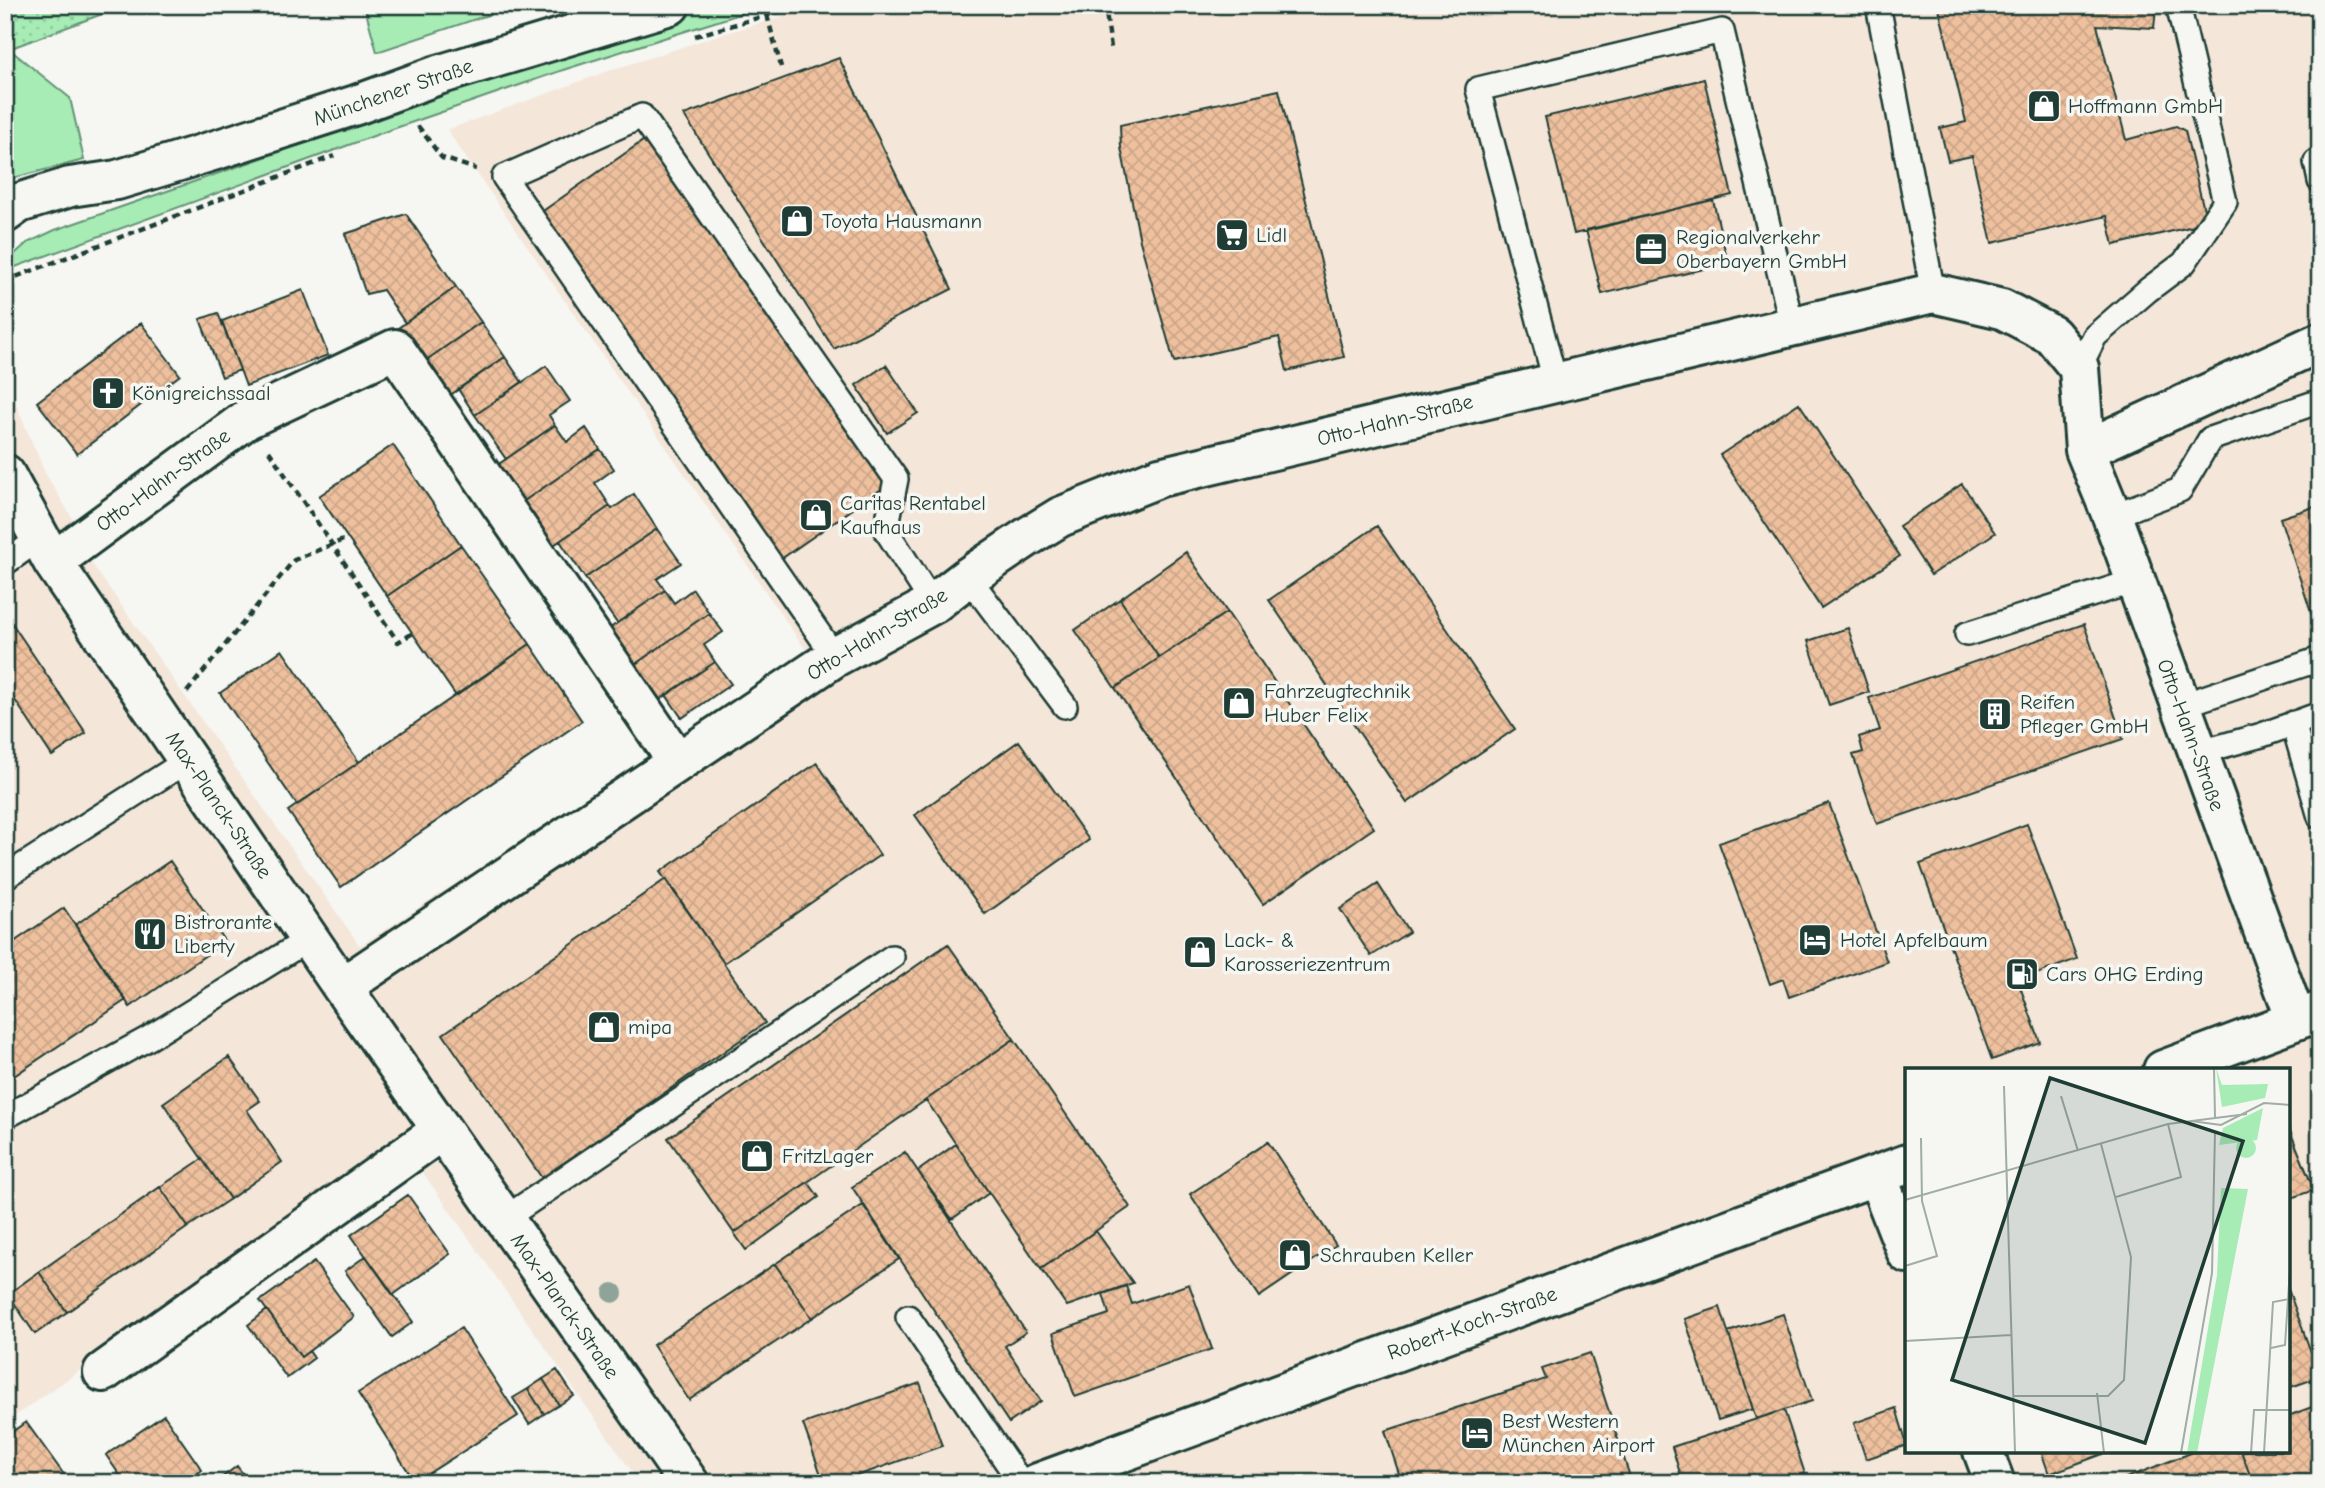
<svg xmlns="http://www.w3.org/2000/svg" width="2325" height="1488" viewBox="0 0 2325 1488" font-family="'Comic Neue',sans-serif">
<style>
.built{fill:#f4e6d9;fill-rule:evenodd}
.grass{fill:#a7ebb5;stroke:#639474;stroke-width:2}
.park{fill:url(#park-dots);stroke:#639474;stroke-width:2}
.building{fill:url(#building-cross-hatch);stroke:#1f3d34;stroke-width:2}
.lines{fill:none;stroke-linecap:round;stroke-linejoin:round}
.service-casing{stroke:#1f3d34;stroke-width:28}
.minor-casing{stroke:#1f3d34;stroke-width:44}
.tertiary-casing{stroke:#1f3d34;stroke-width:44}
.path{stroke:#1f3d34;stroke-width:4.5;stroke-dasharray:7 5;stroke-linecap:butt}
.service{stroke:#f6f6f2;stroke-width:23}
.minor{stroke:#f6f6f2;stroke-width:38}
.tertiary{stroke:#f6f6f2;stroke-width:38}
.tree{fill:#8fa498}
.labels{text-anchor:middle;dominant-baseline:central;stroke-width:7;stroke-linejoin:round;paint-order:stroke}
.street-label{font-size:21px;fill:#1f3d34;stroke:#f6f6f2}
.poi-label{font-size:21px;fill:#1f3d34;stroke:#f6f6f2;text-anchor:start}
.inset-road{fill:none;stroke:#a0aca6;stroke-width:2}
.view{fill:#1f3d34;fill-opacity:0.15;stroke:#1f3d34;stroke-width:3.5}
.inset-edge{fill:none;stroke:#1f3d34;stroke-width:3.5}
</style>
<defs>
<pattern id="park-dots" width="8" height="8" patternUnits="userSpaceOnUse" patternTransform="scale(1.75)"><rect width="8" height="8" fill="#a7ebb5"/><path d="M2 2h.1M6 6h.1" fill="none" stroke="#8fca9c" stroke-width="1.8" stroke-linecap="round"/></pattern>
<pattern id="building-cross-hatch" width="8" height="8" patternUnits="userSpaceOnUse" patternTransform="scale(1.75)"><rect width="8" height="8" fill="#eec09e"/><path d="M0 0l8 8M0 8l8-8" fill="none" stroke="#cca689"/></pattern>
</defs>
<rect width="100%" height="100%" fill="#f6f6f2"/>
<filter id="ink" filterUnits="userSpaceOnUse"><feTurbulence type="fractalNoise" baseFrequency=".0143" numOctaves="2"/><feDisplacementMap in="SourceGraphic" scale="14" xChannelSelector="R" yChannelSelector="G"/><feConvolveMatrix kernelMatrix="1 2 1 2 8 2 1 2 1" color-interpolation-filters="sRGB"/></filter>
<g filter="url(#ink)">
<path class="built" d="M821,5h1499v1478h-1680l-237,-339 -398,279v-1058l2,18 38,90 32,53 6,25 277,395 448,-293 -361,-523 159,-58 104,-34zM1907,1070h381v381h-381z"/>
<path class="grass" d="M364,5h154l-141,47z
M705,5h63l-205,65 -176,61 -380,139 1,-10 19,-17 28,-13 360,-125 171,-63z
M5,38l4,11 61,49 14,62 -79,20z"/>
<path class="park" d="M5,5h104l1,6 -101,38 -4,-11z"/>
<path class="building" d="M1938,5h155l1,2 62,2 -2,19 -57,-3 29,115 50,-14 9,5 20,83 -7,11 -84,20 -7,-29 -115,27 -20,-87 -24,5 -8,-33 26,-6z
M839,58l113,231 -118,60 -150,-234z
M1704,79l28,116 -158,39 -29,-117z
M1279,90l65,267 -57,14 -8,-34 -105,25 -34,-121 -19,-93 -1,-23z
M650,136l240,347 -109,76 -241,-346z
M1713,200l15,63 -126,31 -16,-64z
M406,214l50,73 -51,36 -22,-33 -17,4 -21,-60z
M456,287l25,35 -59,41 -24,-35z
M303,290l25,65 -82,31 -24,-65z
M218,313l22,57 -18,7 -22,-58z
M481,322l24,35 -59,41 -24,-35z
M141,323l39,52 -103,79 -40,-52z
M505,357l17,25 -47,33 -17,-26z
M886,365l32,48 -31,20 -31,-48z
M546,366l24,35 -21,14 6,10 -49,34 -31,-44z
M1799,403l101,153 -79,52 -101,-153z
M555,425l12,17 19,-14 14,21 -82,56 -25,-37z
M393,445l68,100 -74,51 -68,-100z
M600,449l14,20 -19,14 15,23 -62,43 -30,-44z
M1962,484l33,49 -64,42 -32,-49z
M634,494l23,35 -72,49 -25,-37 50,-35 2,3z
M2320,505v135l-40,-122z
M1377,526l138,203 -108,74 -138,-203z
M657,529l24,34 -24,16 8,11 -48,33 -32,-45z
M461,545l69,99 -74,52 -69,-100z
M1186,552l41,60 -68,46 -39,-59z
M693,589l16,24 -78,54 -25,-36 59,-41 9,13z
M1120,599l39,59 -44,30 -40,-58z
M1227,612l147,216 -111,76 -148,-216z
M5,613l81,120 -34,23 -47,-71z
M709,613l14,19 -19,13 11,17 -60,41 -24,-36z
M2084,624l39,115 -246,85 -24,-69 10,-3 -4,-15 21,-7 -11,-32z
M1848,628l21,64 -40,13 -21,-64z
M530,644l52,77 -241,166 -53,-76z
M282,650l77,112 -62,43 -77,-112z
M715,662l16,22 -49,34 -16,-23z
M1019,741l70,99 -104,74 -70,-99z
M817,763l63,92 -156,108 -64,-91z
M1829,803l58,159 -98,35 -6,-18 -13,5 -51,-141z
M2027,824l50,135 -59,22 22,61 -48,18 -72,-196z
M170,861l55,81 -95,65 -55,-82z
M666,879l99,144 -223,155 -99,-144z
M1378,884l31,48 -38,24 -31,-47z
M64,908l62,92 -121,82v-134z
M948,944l66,95 -280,194 -66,-95z
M1014,1039l116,168 -89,62 -115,-169z
M229,1057l31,44 -13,9 35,52 -52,37 -67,-96z
M2288,1126l26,64 -26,9z
M1268,1142l68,103 -77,52 -69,-103z
M956,1144l33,49 -37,26 -34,-48z
M905,1152l121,180 -21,14 36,55 -32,22 -157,-236z
M202,1159l28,40 -42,28 -28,-40z
M808,1182l11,15 -73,53 -12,-17z
M160,1187l28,40 -121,85 -28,-40z
M408,1195l42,59 -57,41 -42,-60z
M863,1205l36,54 -87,59 -37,-54z
M1096,1231l37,52 -66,23 -26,-37z
M366,1256l47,66 -21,15 -47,-66z
M314,1262l40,55 -53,40 -41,-56z
M775,1264l37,54 -123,82 -36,-55z
M39,1272l28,40 -32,22 -27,-40z
M1189,1284l23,65 -137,48 -22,-64 56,-19 -6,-20 23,-8 6,18z
M2288,1289l32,88 -32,11z
M1720,1307l33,102 -35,11 -33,-101z
M267,1310l34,47 8,-6 5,7 -27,20 -39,-53z
M1783,1314l29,87 -56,18 -28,-87z
M461,1328l57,88 -103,66 -57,-89z
M1590,1353l42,130h-74l-1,-3 -9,3h-146l-17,-52 161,-52 -4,-10z
M557,1370l17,26 -15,9 -16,-26z
M543,1379l16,26 -15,9 -16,-25z
M920,1383l22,63 -105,37h-13l-21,-59z
M528,1389l16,25 -15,10 -16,-26z
M2320,1404v79h-67l-12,-32h47v-35z
M1896,1408l11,37 -41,14 -12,-36z
M1784,1410l24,73h-125l-11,-36z
M164,1415l38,55 -18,13h-59l-19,-28z
M26,1422l44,61h-65v-46z
M2041,1451h70l-62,23z
M2196,1451h45l12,32h-140z
M237,1466l13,17h-35z"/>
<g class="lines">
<g class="service-casing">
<path id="service" d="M1878,5l55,288
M2320,161l-4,1 4,19
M2079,368l16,-32 53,-46 36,-27 41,-61 -47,-197
M1555,381l-77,-292 244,-58 70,295
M2112,516l68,-26 30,-51 110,-38
M5,563l35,-25
M968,577l97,129
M1967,634l168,-53
M835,657l-331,-480 138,-61 254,363 -10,51 47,74
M2180,706l140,-47
M2293,723l27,94
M2197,753l65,-18 58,-21
M5,877l183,-117
M5,1117l144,-79 160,-99
M504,1219l388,-262
M908,1317l113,166"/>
</g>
<g class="minor-casing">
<path id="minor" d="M2085,450l235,-108
M5,474l48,88 289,425 347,496
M53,562l194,-143 148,-70 282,412
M342,987l493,-330 98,-53 35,-27 61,-41 31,-19 100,-40 773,-184 69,16 50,26 27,33 6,82 27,66 184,504
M2163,1070l155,-58
M1877,1176l30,77
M103,1372l339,-242
M1983,1451l12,32
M1038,1483l869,-319"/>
</g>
<g class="tertiary-casing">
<path id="tertiary" d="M5,213l14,-10 51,-16 47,-7 102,-31 137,-44 82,-30 232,-70"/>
</g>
<path class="path" d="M1105,5l6,43
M767,15l14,52
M695,36l107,-31
M418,126l24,32 34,11
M5,281l329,-125
M269,451l129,191 15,-9
M187,692l107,-132 54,-22"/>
<use href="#service" class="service"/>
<use href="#minor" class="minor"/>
<use href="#tertiary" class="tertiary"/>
</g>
<circle class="tree" cx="613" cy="1293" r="10"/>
</g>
<defs>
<g id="shop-square" transform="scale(1.75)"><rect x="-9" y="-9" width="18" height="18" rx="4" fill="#1f3d34" stroke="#f6f6f2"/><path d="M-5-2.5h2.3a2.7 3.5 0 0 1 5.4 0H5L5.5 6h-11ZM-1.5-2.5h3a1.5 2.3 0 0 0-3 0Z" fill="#fff"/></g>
<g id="supermarket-square" transform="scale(1.75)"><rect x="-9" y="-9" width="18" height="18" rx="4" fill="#1f3d34" stroke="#f6f6f2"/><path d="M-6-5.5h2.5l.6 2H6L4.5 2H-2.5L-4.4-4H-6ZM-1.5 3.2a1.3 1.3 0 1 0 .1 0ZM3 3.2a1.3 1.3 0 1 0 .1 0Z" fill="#fff"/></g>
<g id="office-square" transform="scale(1.75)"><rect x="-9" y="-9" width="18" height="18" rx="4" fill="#1f3d34" stroke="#f6f6f2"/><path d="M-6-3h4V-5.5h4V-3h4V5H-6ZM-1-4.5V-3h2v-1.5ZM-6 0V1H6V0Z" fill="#fff"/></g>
<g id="church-square" transform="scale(1.75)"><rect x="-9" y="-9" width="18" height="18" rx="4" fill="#1f3d34" stroke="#f6f6f2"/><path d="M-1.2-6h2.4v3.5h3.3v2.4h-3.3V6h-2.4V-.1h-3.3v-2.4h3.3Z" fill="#fff"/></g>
<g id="building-square" transform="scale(1.75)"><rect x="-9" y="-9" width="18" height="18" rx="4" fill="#1f3d34" stroke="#f6f6f2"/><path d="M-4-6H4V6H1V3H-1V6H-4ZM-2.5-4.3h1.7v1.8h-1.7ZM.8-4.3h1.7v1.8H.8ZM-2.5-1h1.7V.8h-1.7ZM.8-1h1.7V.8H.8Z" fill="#fff"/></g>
<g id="restaurant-square" transform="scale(1.75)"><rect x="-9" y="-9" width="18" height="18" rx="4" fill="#1f3d34" stroke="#f6f6f2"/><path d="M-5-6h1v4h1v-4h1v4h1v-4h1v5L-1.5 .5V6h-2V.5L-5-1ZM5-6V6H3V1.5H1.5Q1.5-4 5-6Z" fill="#fff"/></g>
<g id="hotel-square" transform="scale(1.75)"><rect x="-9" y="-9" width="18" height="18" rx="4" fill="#1f3d34" stroke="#f6f6f2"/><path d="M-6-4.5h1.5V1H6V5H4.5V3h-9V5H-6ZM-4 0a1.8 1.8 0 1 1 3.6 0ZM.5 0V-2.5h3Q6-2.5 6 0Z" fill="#fff"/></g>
<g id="fuel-square" transform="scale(1.75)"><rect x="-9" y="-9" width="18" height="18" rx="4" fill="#1f3d34" stroke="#f6f6f2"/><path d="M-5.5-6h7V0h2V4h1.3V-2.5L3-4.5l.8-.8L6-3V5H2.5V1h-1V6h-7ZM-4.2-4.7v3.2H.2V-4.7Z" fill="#fff"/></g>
</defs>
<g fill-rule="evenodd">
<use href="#shop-square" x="2044" y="106"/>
<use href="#shop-square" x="797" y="221"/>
<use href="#supermarket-square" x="1232" y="235"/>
<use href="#office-square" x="1651" y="249"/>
<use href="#church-square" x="108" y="393"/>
<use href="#shop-square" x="816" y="515"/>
<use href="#shop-square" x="1239" y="703"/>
<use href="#building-square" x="1995" y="714"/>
<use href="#restaurant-square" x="150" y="934"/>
<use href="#hotel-square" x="1815" y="940"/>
<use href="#shop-square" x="1200" y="952"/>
<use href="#fuel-square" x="2022" y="974"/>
<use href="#shop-square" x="604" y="1027"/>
<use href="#shop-square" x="757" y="1156"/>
<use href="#shop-square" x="1295" y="1255"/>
<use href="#hotel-square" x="1477" y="1433"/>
</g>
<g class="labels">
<g class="street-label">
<text transform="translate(393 92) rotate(-19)">Münchener Straße</text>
<text transform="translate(1395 420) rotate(-14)">Otto-Hahn-Straße</text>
<text transform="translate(163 480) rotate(-36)">Otto-Hahn-Straße</text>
<text transform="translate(877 634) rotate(-31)">Otto-Hahn-Straße</text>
<text transform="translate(2191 735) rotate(70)">Otto-Hahn-Straße</text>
<text transform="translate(219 805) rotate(56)">Max-Planck-Straße</text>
<text transform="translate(565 1306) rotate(55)">Max-Planck-Straße</text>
<text transform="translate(1472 1323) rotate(-20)">Robert-Koch-Straße</text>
</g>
<g class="poi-label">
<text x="2068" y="106">Hoffmann GmbH</text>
<text x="822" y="221">Toyota Hausmann</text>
<text x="1256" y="235">Lidl</text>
<text x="1676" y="237">Regionalverkehr<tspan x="1676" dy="24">Oberbayern GmbH</tspan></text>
<text x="132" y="393">Königreichssaal</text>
<text x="840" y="503">Caritas Rentabel<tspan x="840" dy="24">Kaufhaus</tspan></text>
<text x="1264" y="691">Fahrzeugtechnik<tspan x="1264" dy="24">Huber Felix</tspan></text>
<text x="2020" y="702">Reifen<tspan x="2020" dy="24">Pfleger GmbH</tspan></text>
<text x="174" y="922">Bistrorante<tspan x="174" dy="24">Liberty</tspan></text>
<text x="1224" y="940">Lack- &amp;<tspan x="1224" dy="24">Karosseriezentrum</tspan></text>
<text x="1840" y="940">Hotel Apfelbaum</text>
<text x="2046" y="974">Cars OHG Erding</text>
<text x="628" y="1027">mipa</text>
<text x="782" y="1156">FritzLager</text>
<text x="1320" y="1255">Schrauben Keller</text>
<text x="1502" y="1421">Best Western<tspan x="1502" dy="24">München Airport</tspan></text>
</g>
</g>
<g transform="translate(1905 1068)">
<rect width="385" height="385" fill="#f6f6f2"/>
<path d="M311,0l6,17 46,-1 -3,14 -43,9zM358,40l-6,32 -38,5 4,-17zM316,120l27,1 -51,264h-10l30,-178z" fill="#a7ebb5"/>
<path d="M331 80a10 10 0 1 1 20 0a10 10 0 1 1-20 0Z" fill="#a7ebb5"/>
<path class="inset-road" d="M309,0l1,49M99,18l11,367M156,28l17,55M286,53l30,4 43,-22 26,2M211,129l65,-20 -13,-53M0,132l263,-76 79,-10M0,198l32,-10 -15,-55 -1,-63M0,273l106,-6M366,280l14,-3 5,-76M192,325l7,60M109,328h94l16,-16 7,-123 -30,-113M276,385l31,-180 3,-142M346,385l3,-43h36M359,385l9,-151 17,-3"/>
<path class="view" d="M145,10l193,63 -98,302 -193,-63z"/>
<rect width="385" height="385" class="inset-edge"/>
</g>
<rect width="2325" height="1488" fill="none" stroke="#f6f6f2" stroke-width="28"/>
<rect x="14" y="14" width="2297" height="1460" fill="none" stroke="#1f3d34" stroke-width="2.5" filter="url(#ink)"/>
</svg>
